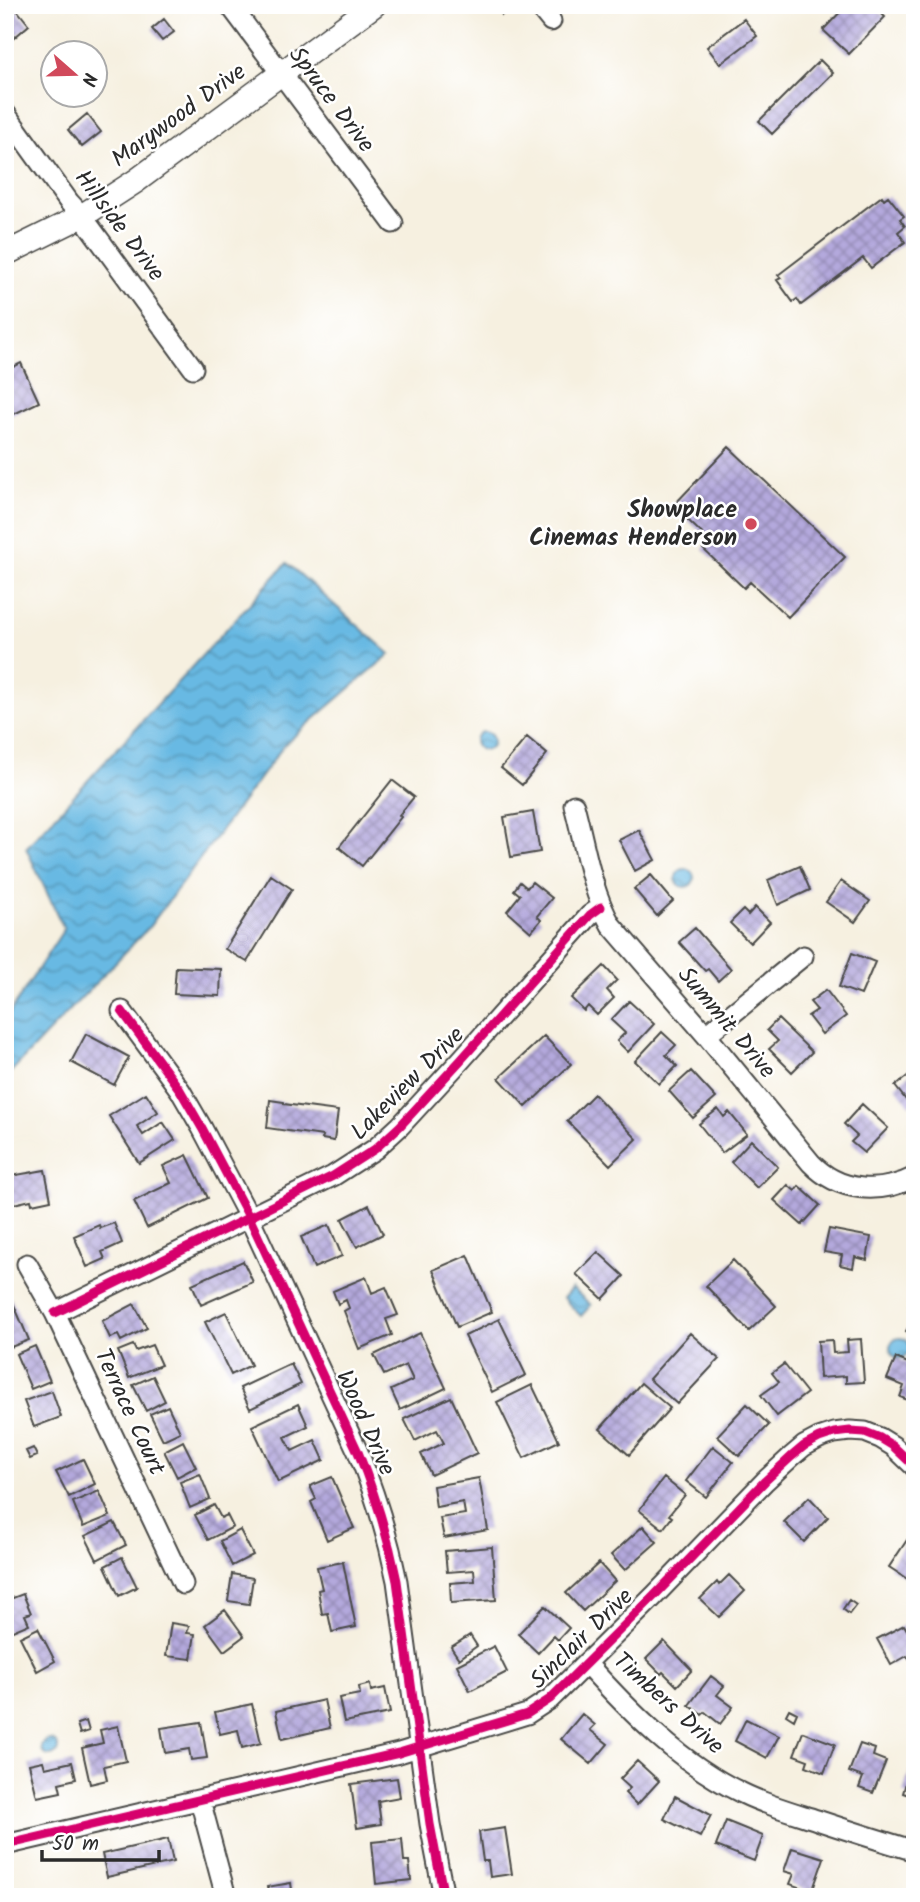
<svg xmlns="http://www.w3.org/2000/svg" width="920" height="1902" viewBox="0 0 920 1902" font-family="Kalam,sans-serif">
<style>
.water{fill:url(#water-waves);stroke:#4a7287;stroke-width:2}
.building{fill:url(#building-cross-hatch)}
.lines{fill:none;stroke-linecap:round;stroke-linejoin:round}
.minor-casing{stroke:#494946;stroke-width:23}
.tertiary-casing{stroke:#494946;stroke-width:26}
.minor{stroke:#fff;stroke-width:19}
.tertiary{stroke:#fff;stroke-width:23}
.cycleway-casing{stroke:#fff;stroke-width:13}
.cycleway{stroke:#d6006c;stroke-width:9}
.poi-dot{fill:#d1495b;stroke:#fff;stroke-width:2.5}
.labels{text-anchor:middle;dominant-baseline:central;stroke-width:5;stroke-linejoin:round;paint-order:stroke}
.street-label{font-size:24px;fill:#2b2b2b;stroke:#fff}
.poi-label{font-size:24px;font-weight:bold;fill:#2b2b2b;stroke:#fff;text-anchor:end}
</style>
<defs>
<pattern id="water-waves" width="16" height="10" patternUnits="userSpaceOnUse" patternTransform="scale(1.75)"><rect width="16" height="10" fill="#68b9e3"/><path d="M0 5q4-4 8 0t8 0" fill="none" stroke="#5697b8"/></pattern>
<pattern id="building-cross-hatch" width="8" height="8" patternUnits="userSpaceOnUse" patternTransform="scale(1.75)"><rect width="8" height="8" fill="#b4a9dd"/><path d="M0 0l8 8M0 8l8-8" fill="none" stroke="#938ab3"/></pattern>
</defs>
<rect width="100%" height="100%" fill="#fff"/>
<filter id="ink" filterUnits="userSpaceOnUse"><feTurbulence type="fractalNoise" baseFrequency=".0143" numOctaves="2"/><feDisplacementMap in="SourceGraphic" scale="14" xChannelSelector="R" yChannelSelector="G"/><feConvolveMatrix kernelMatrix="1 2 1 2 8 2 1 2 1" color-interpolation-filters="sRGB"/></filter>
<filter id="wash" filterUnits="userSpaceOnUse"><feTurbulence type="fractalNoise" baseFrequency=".00686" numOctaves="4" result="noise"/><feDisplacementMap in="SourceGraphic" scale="28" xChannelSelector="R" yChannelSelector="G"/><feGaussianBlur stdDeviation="1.57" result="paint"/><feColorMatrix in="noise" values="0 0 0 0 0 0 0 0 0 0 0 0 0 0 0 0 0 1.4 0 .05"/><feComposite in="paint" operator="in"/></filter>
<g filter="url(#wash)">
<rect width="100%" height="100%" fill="#f6f0e0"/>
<path class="water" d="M287,563l103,91 -105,90 -136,183 -144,151v-58l59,-91 -38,-81z
M475 741a9 9 0 1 1 18 0a9 9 0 1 1-18 0Z
M676 878a9 9 0 1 1 18 0a9 9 0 1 1-18 0Z
M572,1288l19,17 -10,11 -18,-18z
M890 1348a10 10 0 1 1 20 0a10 10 0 1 1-20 0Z
M42 1748a8 8 0 1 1 16 0a8 8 0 1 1-16 0Z"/>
<g id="blocks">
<path class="building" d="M8,5h5l16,20 -21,18 -3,-4v-32z
M496,5h19l-13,10z
M847,5h26l12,12 -36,37 -26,-24z
M164,19l10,13 -12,9 -10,-12z
M744,19l13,17 -37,28 -13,-17z
M820,60l13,13 -61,61 -13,-13z
M87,114l14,18 -19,15 -14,-17z
M882,196l2,3 4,-3 16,20 -4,3 5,7 -7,6 7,10 -34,26 -8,-10 -62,47 -4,-6 -4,3 -16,-22 4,-2 -3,-3z
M21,363l18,39 -29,14 -5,-10v-35z
M729,447l116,110 -57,60 -38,-35 -6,6 -41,-39 7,-8 -37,-35z
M527,737l20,17 -25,31 -21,-17z
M392,780l22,17 -15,18 2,2 -39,49 -23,-19z
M533,812l7,40 -29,5 -7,-40z
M639,830l16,30 -20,11 -16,-31z
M800,866l10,24 -32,15 -10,-25z
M271,875l21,14 -45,73 -22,-13z
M651,875l22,26 -16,15 -23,-27z
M841,881l29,20 -15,21 -29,-20z
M520,882l7,6 5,-6 20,16 -15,18 4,4 -10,12 -24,-21 13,-16 -6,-5z
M755,907l15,15 -20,21 -20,-20 13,-13 5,5z
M695,928l36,41 -13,12 -10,-12 -3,2 -26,-29z
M852,953l23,9 -14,33 -22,-8z
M604,966l13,14 -10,10 7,8 -17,17 -9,-9 -4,5 -13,-13z
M176,967l45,2 -1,27 -46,-2z
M826,990l20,26 -24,18 -14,-18 9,-6 -7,-8z
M629,1001l25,23 -26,28 -11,-11 8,-8 -14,-13z
M778,1019l34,33 -20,20 -23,-23 9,-8 -11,-11z
M662,1032l14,13 -10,10 11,11 -18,18 -24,-23z
M86,1034l43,23 -15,28 -43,-23z
M544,1036l27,28 -45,43 -27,-29z
M915,1070v32l-5,3 -15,-19z
M691,1071l25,27 -23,20 -24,-27z
M146,1093l12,19 -21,14 6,9 20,-13 12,18 -36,23 -30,-47z
M594,1094l43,45 -27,26 -43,-44z
M270,1100l14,2v2l54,7 -4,30 -12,-2 1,-3 -56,-8z
M862,1104l26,24 -24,25 -13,-11 6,-6 -13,-12z
M718,1109l6,8 5,-5 18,22 -25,19 -23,-29z
M751,1140l27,27 -21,21 -26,-26z
M187,1155l21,43 -61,30 -13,-27 37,-18 -8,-17z
M45,1170l6,30 -19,4 -1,-4 -26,6v-29z
M788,1185l7,6 4,-5 21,19 -18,20 -28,-25z
M369,1205l14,29 -26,13 -15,-28z
M114,1223l8,20 -20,9 3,7 -18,8 -13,-31 25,-11 1,3z
M329,1225l13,31 -28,12 -13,-31z
M829,1229l42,8 -4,23 -12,-3 -2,11 -13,-3 2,-10 -18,-3z
M598,1252l26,24 -21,23 -27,-25z
M468,1255l24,57 -35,15 -24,-57z
M733,1260l43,46 -27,25 -43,-45z
M243,1261l10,21 -52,23 -9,-21z
M366,1277l6,16 14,-6 12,28 -12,4 6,16 -33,14 -15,-38 5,-3 -3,-8 -8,4 -5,-13z
M11,1298l18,42 -18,7 -6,-13v-34z
M134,1304l13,24 -26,13 -3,-6 -8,3 -8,-17z
M226,1312l25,53 -20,10 -26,-53z
M499,1319l27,56 -34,17 -27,-56z
M911,1323l4,3v4l-4,5 -5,-4z
M420,1333l26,55 -46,22 -9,-20 22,-10 -7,-15 -22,10 -10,-20z
M690,1333l29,26 -42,45 -28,-25z
M861,1339l3,43 -18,1v-7l-26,2 -2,-37 14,-1 1,13 15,-1 -1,-12z
M133,1345l3,6 16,-6 9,20 -32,13 -11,-27z
M35,1346l15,35 -19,8 -15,-35z
M896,1358l19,8v37l-15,-6 4,-11 -17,-7z
M291,1364l10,20 -51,25 -10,-21z
M784,1364l23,29 -30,23 -16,-21 18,-13 -7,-9z
M153,1376l12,25 -19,10 -13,-26z
M641,1383l29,25 -41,47 -29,-26z
M532,1385l27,56 -35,17 -27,-56z
M52,1391l9,26 -27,10 -10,-26z
M451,1397l26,56 -46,22 -10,-21 23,-11 -7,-13 -22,11 -11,-22z
M298,1404l10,22 -23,11 7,14 23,-11 9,20 -46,22 -26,-56z
M747,1404l22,21 -30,31 -22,-20z
M168,1406l12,26 -17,8 -13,-26z
M183,1441l13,26 -19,10 -13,-26z
M713,1446l20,16 -27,35 -20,-16z
M33,1448l4,8 -7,3 -4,-8z
M83,1459l12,25 -26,13 -13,-25z
M200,1474l10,25 -20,9 -10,-26z
M332,1477l22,51 -27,12 -16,-38 5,-3 -6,-13z
M479,1478l9,52 -44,8 -4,-20 25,-4 -2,-12 -27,5 -3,-21z
M664,1478l21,17 -16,20 3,2 -9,12 -24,-19z
M99,1491l11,25 -27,11 -10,-25z
M809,1497l19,20 -24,25 -20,-20z
M214,1505l7,13 6,-3 6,12 -25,13 -13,-25z
M114,1522l12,23 -29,15 -12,-24z
M643,1526l14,16 -32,28 -14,-15z
M240,1530l13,25 -21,11 -12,-25z
M913,1531l2,1v52l-26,-17z
M492,1547l4,53 -45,3 -1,-20 25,-2 -1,-11 -27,2 -2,-21z
M122,1557l15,30 -18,9 -14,-30z
M343,1562l13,65 -24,5 -4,-19 -6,1 -4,-24 4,-1 -5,-22z
M599,1563l16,18 -32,30 -17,-18z
M232,1574l21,4 -4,26 -21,-3z
M729,1575l16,16 -26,26 -19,-18 17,-17 2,3z
M23,1594l8,19 -6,2 4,9 -21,9 -3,-7v-25z
M849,1600l7,5 -7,9 -6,-5z
M545,1606l24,22 -11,12 -4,-4 -16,17 -20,-19z
M225,1610l19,26 -20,15 -19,-26z
M171,1623l18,3 -2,7 8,1 -4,25 -25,-3z
M904,1625l11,18v20l-3,1 -5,-8 -16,9 -14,-26z
M38,1628l17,33 -18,10 -17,-34z
M470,1635l7,11 -18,13 -8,-12z
M664,1641l28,29 -15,16 -14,-14 -2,2 -15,-15z
M494,1646l13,26 -37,19 -13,-26z
M711,1676l13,10 -7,9 16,12 -13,17 -15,-12 -3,3 -13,-10z
M370,1684l1,7 14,-3 5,25 -46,9 -5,-24 21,-4 -1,-7z
M324,1700l6,28 -48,11 -6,-28z
M252,1704l9,39 -19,5 -4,-18 -18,4 -5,-22z
M789,1709l8,4 -3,7 -8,-5z
M582,1714l13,11 -5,5 18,14 -17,20 -30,-25z
M746,1719l33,17 -12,22 -32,-17z
M86,1721l3,10 -9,3 -3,-10z
M201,1722l6,36 -16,2 -2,-11 -24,4 -4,-25z
M118,1726l8,35 -22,5 3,14 -17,4 -8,-36 21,-5 -3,-13z
M803,1732l32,12 -11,29 -18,-7 2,-6 -14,-5z
M860,1744l15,5 -2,7 13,5 -13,32 -14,-5 4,-11 -14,-5z
M43,1761l2,7 27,-6 4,17 -17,4 2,9 -24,5 -8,-33z
M637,1761l22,20 -22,24 -12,-12 5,-5 -10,-9z
M910,1769l5,2v26l-12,-4z
M397,1778l3,19 -22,4 3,23 -24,4 -6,-44z
M675,1796l36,19 -11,22 -36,-18z
M726,1821l37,15 -9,25 -38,-15z
M505,1828l7,46 -22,3 -2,-16h-5l-4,-29z
M168,1839l5,23 -66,15 -5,-23z
M402,1839l2,22h5l2,19 -35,4 -4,-42z
M792,1848l32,10 -12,34 -22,-8 4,-10 -10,-3z
M9,1883l3,14h-7v-13z
M291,1883l2,14h-24l-2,-10z
M521,1891l1,6h-20v-1z
M411,1893l1,4h-19v-2z"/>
</g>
</g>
<g filter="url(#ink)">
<use href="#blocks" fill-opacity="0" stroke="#494946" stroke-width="2"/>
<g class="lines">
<g class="minor-casing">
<path id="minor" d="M230,5l163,218
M538,5l13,16
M5,113l64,89 13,14 111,152
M574,805c11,40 16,83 37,120l95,110 105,128c28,29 68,32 104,14
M122,1011l58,79 22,38 47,89 109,235c17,42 30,84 39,129l33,243 14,73
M706,1035l97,-79
M27,1264l28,49 128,271
M55,1313l278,-137 42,-27 25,-23 60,-65 130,-146 11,-8
M586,1663c45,50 95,101 156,130 24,12 50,19 75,27 33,11 65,21 98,31
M200,1800l26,97
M5,1845l394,-92 128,-39 23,-15 104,-103 111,-115 26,-24 13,-11 15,-8 15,-5 16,-2 15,1 15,6 13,8 22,21"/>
</g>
<g class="tertiary-casing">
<path id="tertiary" d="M5,254l77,-38 54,-35 238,-176"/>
</g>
<use href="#minor" class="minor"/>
<use href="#tertiary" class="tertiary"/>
<g class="cycleway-casing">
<path id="cycleway" d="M122,1011l58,79 22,38 47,89 109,235c17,42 30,84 39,129l33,243 14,73
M55,1313l278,-137 42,-27 25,-23 60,-65 130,-146 11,-8
M5,1845l394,-92 128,-39 23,-15 104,-103 111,-115 26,-24 13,-11 15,-8 15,-5 16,-2 15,1 15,6 13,8 22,21"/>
</g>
<use href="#cycleway" class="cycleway"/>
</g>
</g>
<circle class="poi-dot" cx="751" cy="524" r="7"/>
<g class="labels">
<g class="street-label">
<text transform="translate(331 100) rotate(53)">Spruce Drive</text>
<text transform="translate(179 116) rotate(-36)">Marywood Drive</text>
<text transform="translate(119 226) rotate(53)">Hillside Drive</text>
<text transform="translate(726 1023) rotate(50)">Summit Drive</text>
<text transform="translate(408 1084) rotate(-45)">Lakeview Drive</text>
<text transform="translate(129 1412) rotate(65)">Terrace Court</text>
<text transform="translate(365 1423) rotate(66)">Wood Drive</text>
<text transform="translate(582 1639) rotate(-44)">Sinclair Drive</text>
<text transform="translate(668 1704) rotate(42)">Timbers Drive</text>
</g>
<g class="poi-label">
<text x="737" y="510">Showplace<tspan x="737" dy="28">Cinemas Henderson</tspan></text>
</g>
</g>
<rect width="920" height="1902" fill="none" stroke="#fff" stroke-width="28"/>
<g transform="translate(74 74) rotate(110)"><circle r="33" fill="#ffffff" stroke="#aaaaaa" stroke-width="2"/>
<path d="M0-5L12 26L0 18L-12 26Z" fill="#d1495b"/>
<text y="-10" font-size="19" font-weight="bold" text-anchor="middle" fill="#2b2b2b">N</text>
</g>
<path d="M42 1850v10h117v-10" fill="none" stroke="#2b2b2b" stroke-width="3.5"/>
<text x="52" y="1850" font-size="21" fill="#2b2b2b" stroke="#ffffff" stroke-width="5" paint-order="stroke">50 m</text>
</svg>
